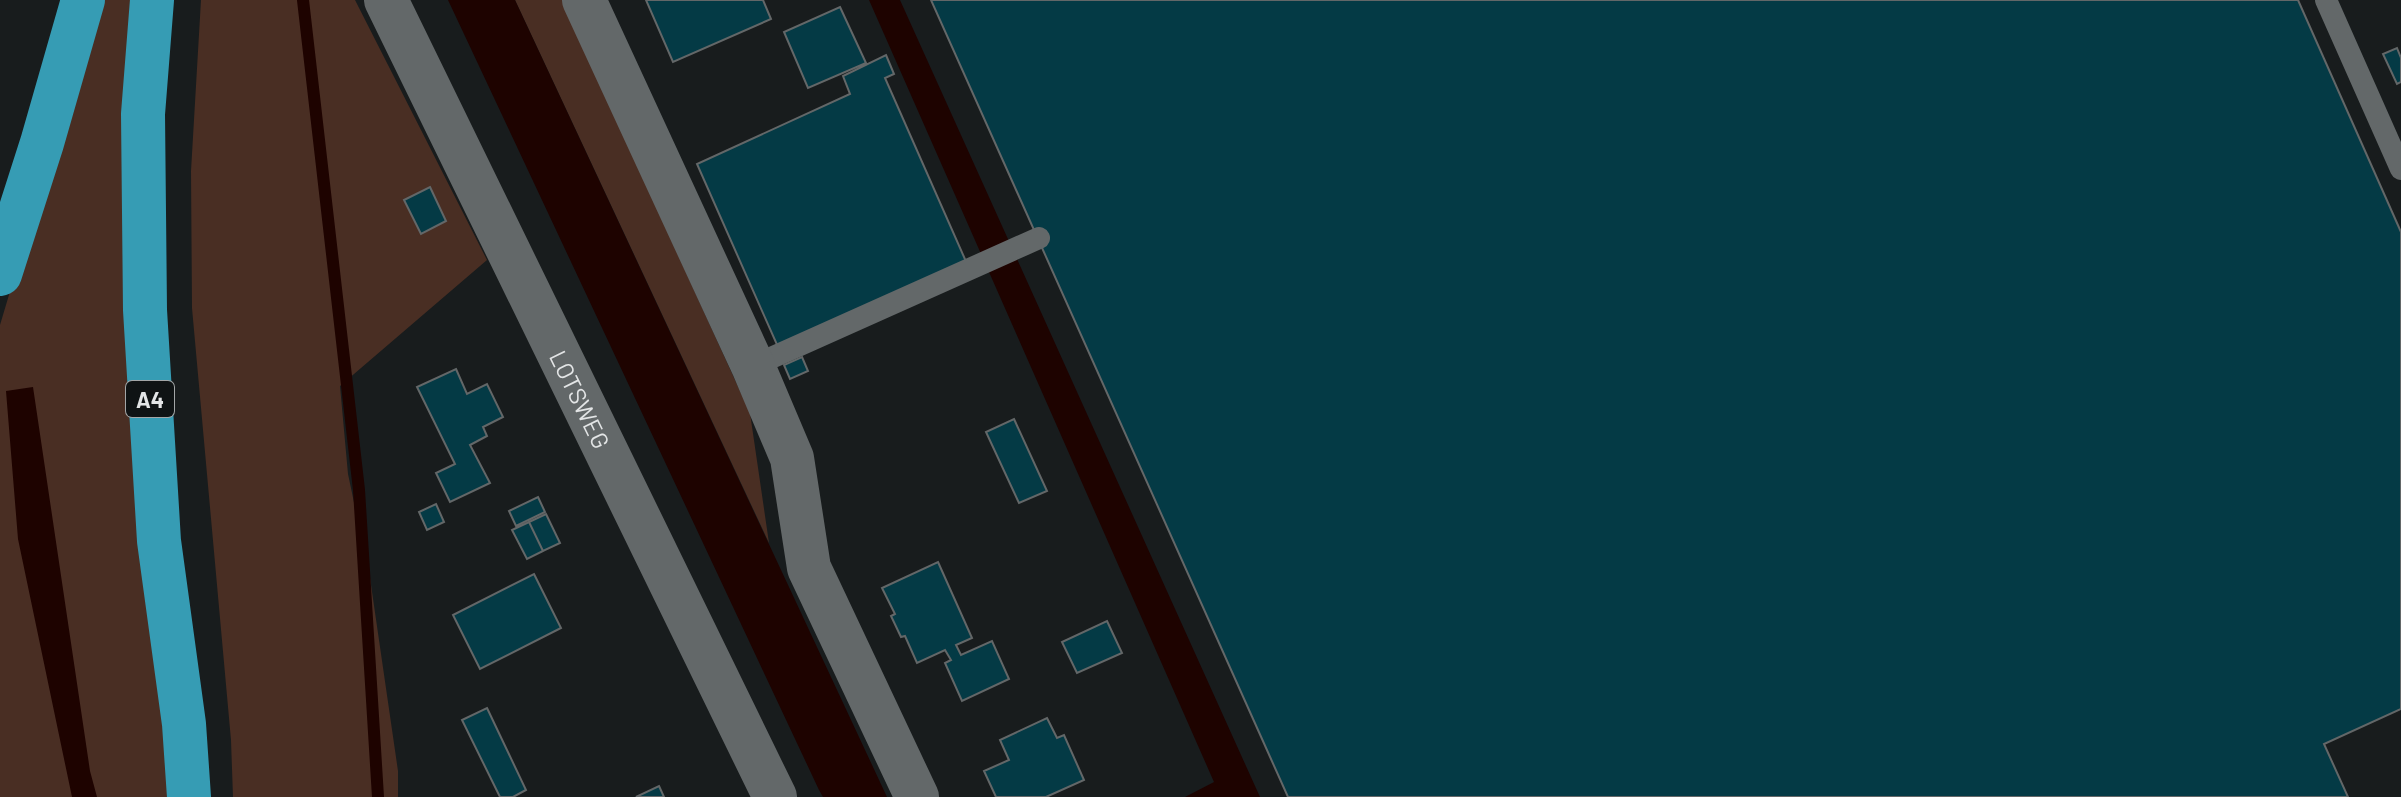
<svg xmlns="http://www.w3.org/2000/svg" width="2401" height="797" viewBox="0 0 2401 797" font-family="Barlow,sans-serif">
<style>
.green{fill:#492e23}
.water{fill:#1e0300}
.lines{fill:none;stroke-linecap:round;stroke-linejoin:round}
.stream{stroke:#1e0300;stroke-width:12}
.building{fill:#043a45;stroke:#636768;stroke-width:2}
.lane{stroke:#636869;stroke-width:22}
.street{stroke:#636869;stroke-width:44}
.highway{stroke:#369cb4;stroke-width:44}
.labels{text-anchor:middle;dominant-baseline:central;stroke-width:6;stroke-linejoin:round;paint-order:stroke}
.shield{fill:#0f1314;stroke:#a3a6a7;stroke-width:2}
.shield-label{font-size:22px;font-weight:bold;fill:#e3e5e6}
.street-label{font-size:24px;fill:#e3e5e6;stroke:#0f1314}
</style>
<rect width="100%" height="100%" fill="#181c1d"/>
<path class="green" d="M97,0h42l33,797h-172v-472z
M201,0h154l132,260 -147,126 8,88 22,104 28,193v26h-165l-2,-57 -39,-432 -1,-137z
M515,0h47l188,413 19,130z"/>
<path class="water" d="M448,0h67l372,797h-64l-4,-7z
M869,0h31l360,797h-75l29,-15z
M33,387l57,384 7,26h-25l-54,-258 -12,-148z"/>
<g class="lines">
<path class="stream" d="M303,0l56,490 19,307"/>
</g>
<path class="building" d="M646,0h117l8,19 -98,43z
M931,0h1367l103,232v477l-77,35 24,53h-1060z
M840,7l26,56 -58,25 -24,-56z
M2397,48l4,10v24l-4,2 -14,-30z
M886,55l8,19 -9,4 83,188 -190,81 -81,-183 153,-70 -7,-18z
M430,187l16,34 -25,13 -17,-34z
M802,357l6,14 -18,8 -6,-14z
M456,369l11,25 20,-10 16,33 -20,10 4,9 -17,9 20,38 -40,19 -14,-29 19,-9 -38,-77z
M1014,419l33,72 -28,12 -33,-71z
M538,497l7,15 -29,14 -7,-15z
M436,504l8,18 -17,8 -8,-18z
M546,514l14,29 -17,8 -14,-29z
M529,522l14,29 -16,8 -15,-29z
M938,562l34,76 -16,7 5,10 31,-14 17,38 -47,22 -17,-38 6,-3 -6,-10 -28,13 -12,-27 -4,1 -10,-21 4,-2 -13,-26z
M534,574l27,54 -81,41 -27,-54z
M1107,621l15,32 -45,20 -15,-31z
M487,708l39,82 -13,7h-13l-38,-77z
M1047,718l10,20 7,-3 20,45 -38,17h-50l-12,-26 25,-11 -9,-20z
M659,786l5,11h-28z"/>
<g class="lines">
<path class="lane" d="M2326,0l75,169
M753,366l286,-128"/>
<g class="street">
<path id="s1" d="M386,0l389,797"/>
<path d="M584,0l169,366 39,92 17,110 108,229"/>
</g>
<path class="highway" d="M152,0l-9,114 2,196 14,231 25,183 5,73
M0,274l42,-131 41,-143"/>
</g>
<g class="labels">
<rect class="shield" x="126" y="381" width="48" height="36" rx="6"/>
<g class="shield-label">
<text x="150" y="399">A4</text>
</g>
<g class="street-label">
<text stroke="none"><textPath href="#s1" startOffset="444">LOTSWEG</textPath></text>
</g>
</g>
</svg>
